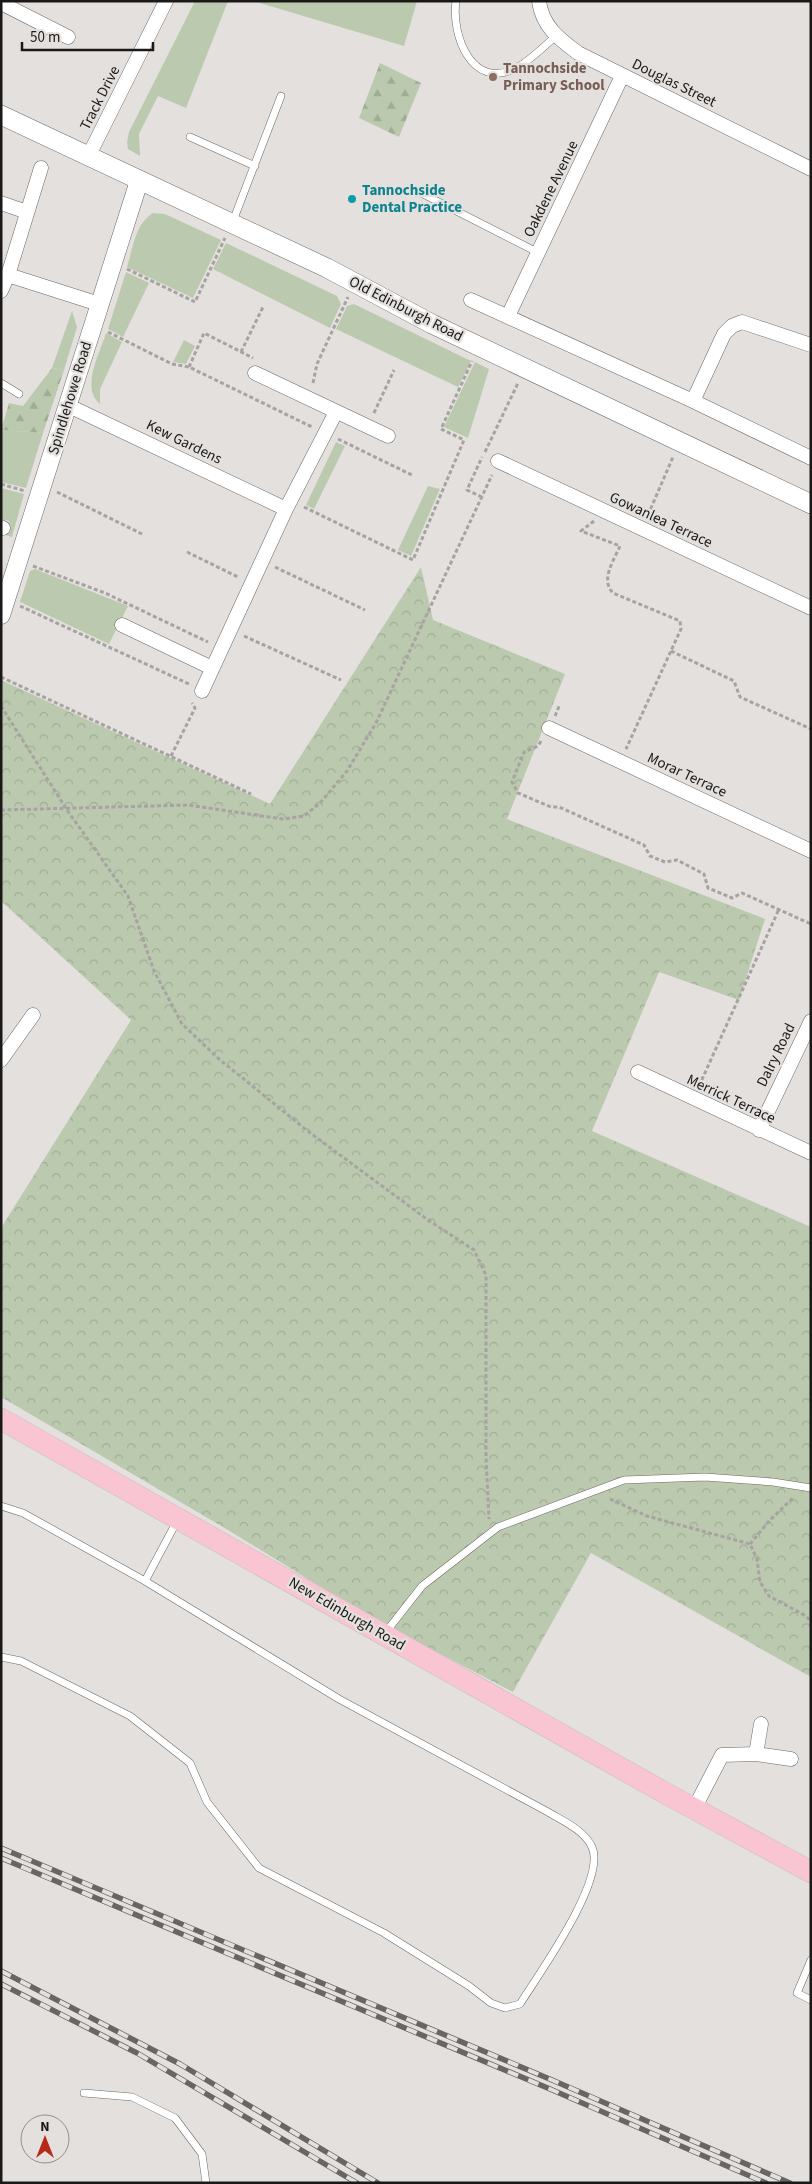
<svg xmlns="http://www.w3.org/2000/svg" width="812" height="2184" viewBox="0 0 812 2184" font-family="'Source Sans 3',sans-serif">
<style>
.grass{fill:#bbcaaf}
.forest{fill:url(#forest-firs)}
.park{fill:url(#park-crowns)}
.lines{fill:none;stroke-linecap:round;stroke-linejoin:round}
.service-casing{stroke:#6b6865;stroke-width:8}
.minor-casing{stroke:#6b6865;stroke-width:15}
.tertiary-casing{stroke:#6b6865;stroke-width:19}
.secondary-casing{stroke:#6b6865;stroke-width:20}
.primary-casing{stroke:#bfbfbe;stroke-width:22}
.path{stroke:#a6a3a1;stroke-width:3;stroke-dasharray:4 2.5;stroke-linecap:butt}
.service{stroke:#fff;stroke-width:7}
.minor{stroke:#fff;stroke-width:14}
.tertiary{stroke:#fff;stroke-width:18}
.secondary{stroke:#fff;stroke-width:19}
.primary{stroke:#fac5d3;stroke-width:21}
.rail-casing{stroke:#686664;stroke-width:5.5}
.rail{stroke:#e4e0de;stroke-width:4;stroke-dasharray:11;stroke-linecap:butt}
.education-dot{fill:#8d6e63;stroke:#e4e0de;stroke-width:2}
.culture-dot{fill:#0f9aa8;stroke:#e4e0de;stroke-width:2}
.labels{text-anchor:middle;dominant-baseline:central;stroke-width:4.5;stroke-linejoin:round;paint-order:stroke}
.education-label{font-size:15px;font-weight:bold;fill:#785e54;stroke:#e4e0de;text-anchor:start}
.street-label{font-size:15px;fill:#1a1918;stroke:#e4e0de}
.culture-label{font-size:15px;font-weight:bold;fill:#0d838f;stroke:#e4e0de;text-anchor:start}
</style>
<defs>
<pattern id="forest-firs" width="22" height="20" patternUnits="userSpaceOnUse" patternTransform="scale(1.25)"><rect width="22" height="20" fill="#bbcaaf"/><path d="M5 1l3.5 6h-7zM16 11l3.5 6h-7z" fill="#a0ad96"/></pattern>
<pattern id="park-crowns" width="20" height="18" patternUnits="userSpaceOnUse" patternTransform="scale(1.25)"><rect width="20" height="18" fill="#bbcaaf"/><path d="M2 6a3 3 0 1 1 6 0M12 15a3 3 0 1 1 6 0" fill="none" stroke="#a0ad96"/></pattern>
</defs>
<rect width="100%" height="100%" fill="#e4e0de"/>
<path class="grass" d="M195,1h33l-42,107 -28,-12 -19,38 1,22 -12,-7 -1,-7 2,-10z
M253,1h164l-13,45z
M153,213l12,1 56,26 -28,58 -66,-31c6,-19 8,-43 26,-54z
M226,243l111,53 4,8 -11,24 -117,-59z
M126,272l23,11 -26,54 -15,-8z
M354,304l117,57 -13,26 -122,-58 11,-23z
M72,311l5,16 -13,43 -12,-2z
M106,333l16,9 -22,47v15c-20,-16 0,-51 6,-71z
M184,340l11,6 -9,18 -13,-2z
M475,362l14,7 -21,69 -24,-11z
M1,430l42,3 -17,55 -25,-6z
M336,442l9,4 -31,63 -8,-4z
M428,486l12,3 -29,67 -13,-6z
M1,488l23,6 -12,43 -7,-2 4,-14 -8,-2z
M35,569l93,37 -19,38 -89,-42 10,-31z"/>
<path class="forest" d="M380,63l41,20 -22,54 -40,-19z
M52,368l12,2 -21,63 -42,-3 8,-27 14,3z"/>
<path class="park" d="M421,567l12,53 132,54 -58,145 258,100 -26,81 -80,-28 -67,159 219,96v450l-220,-124 -78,139 -143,-75 -147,-90 -222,-130v-169l130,-208 -130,-119v-221l269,124z"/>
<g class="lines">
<g class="service-casing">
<path id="service" d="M456,1c-5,34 16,90 60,67 14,-7 27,-21 39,-31
M190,137l65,29
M423,194l116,59
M233,221l48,-125
M1,383l18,11
M1,1506l22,7 122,68 32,-60
M386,1632l36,-46 76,-59 126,-47 81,-3 68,5 38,6
M1,1657l20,4 109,55 60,47 17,39 52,66 125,65 85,53 22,17 14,5 15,-4c18,-29 87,-124 72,-157 -8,-17 -29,-26 -44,-35l-209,-113 -194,-118
M811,1960l-14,33 14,7
M84,2093l48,4 43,21 27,36 4,29"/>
</g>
<g class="minor-casing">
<path id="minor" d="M539,1c3,25 20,38 39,52l233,116
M1,3l67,34
M89,155l77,-154
M1,203l26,9
M8,275l33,-107
M1,291l7,-16 91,29
M471,300l222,101 118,57
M508,316l114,-240
M255,373l133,63
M693,401l31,-67 8,-8 10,-4 69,23
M69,406l217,103 -84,182
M498,461l313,147
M286,509l50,-97
M1,527l2,1
M122,625l90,43
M549,728l262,123
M1,1060l32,-45
M638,1072l173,81
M759,1130l52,-109
M756,1754l5,-30
M694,1809l28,-54 34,-1 35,5"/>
</g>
<g class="tertiary-casing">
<path id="tertiary" d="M1,615l138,-434"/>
</g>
<g class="secondary-casing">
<path id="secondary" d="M1,115l326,153 105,56 379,180"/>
</g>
<g class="primary-casing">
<path id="primary" d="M1,1419l664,374 146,79"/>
</g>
<path class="path" d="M127,269l68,33 30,-64
M108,332l64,32 17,3 123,60
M241,352l22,-45
M189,367l15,-34 49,25
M313,383l4,-19 31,-67
M374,413l20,-43
M338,439l76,37
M485,452l33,-69
M1,484l24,7
M57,492l85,42
M482,497l-15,-7 15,-33
M304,507l109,53 51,-120 -23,-11 31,-68
M648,515l25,-58
M594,521l-13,10 39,15c-6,14 -20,34 -7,47l67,28 1,8 -55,120
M187,552l51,25
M33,566l72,27 103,49
M275,567l90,43
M20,606l169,78
M244,636l97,44
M671,651l63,30 6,16 71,32
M1,677l250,117
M1,706l66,104 61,86 26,75 28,53 37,35 90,73 119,88 46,30 12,25v182l3,62
M555,716l5,-12
M541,741l-3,5 -14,6 -12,30 6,11 33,14h8l85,38 6,11 15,6 12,-2 27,14 4,14 24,10 10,-5 69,31
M171,756l24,-48 -3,-5
M1,810l187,-5 95,14 21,-3 16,-13 27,-32 29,-48 116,-248
M699,1086l80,-177
M610,1499l37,17 103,28 7,15 3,23 9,14 37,20 5,6
M750,1544l20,-24 24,-23"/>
<use href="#service" class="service"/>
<use href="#minor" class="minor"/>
<use href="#tertiary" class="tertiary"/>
<use href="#secondary" class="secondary"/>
<use href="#primary" class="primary"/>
<g class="rail-casing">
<path id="rail" d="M1,1848l551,232 238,103
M1,1858l549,231 216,94
M1,1971l179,93 198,119
M1,1984l136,69 220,130"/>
</g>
<use href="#rail" class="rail"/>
</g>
<circle class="education-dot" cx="493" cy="77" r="5"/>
<circle class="culture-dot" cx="352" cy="199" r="5"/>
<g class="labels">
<g class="education-label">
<text x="503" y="68">Tannochside<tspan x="503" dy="17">Primary School</tspan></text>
</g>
<g class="street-label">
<text transform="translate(674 83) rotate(26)">Douglas Street</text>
<text transform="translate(100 98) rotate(-63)">Track Drive</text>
<text transform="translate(551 189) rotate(-64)">Oakdene Avenue</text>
<text transform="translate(406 309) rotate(27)">Old Edinburgh Road</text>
<text transform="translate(70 398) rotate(-73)">Spindlehowe Road</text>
<text transform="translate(184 442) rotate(26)">Kew Gardens</text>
<text transform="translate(661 520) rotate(25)">Gowanlea Terrace</text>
<text transform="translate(687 775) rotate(25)">Morar Terrace</text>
<text transform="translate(776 1055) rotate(-64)">Dalry Road</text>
<text transform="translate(731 1099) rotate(25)">Merrick Terrace</text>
<text transform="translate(347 1614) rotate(30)">New Edinburgh Road</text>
</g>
<g class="culture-label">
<text x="362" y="190">Tannochside<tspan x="362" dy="17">Dental Practice</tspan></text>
</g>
</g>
<rect width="812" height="2184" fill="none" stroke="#1a1918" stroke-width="5"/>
<g transform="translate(45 2139)"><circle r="24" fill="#e4e0de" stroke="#93908f"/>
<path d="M0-4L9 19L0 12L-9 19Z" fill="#b62818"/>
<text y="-8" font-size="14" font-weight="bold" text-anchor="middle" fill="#1a1918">N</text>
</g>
<path d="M22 42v8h131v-8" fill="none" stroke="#1a1918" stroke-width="2.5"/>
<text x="30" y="42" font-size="15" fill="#1a1918" stroke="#e4e0de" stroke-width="4" paint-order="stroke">50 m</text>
</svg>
